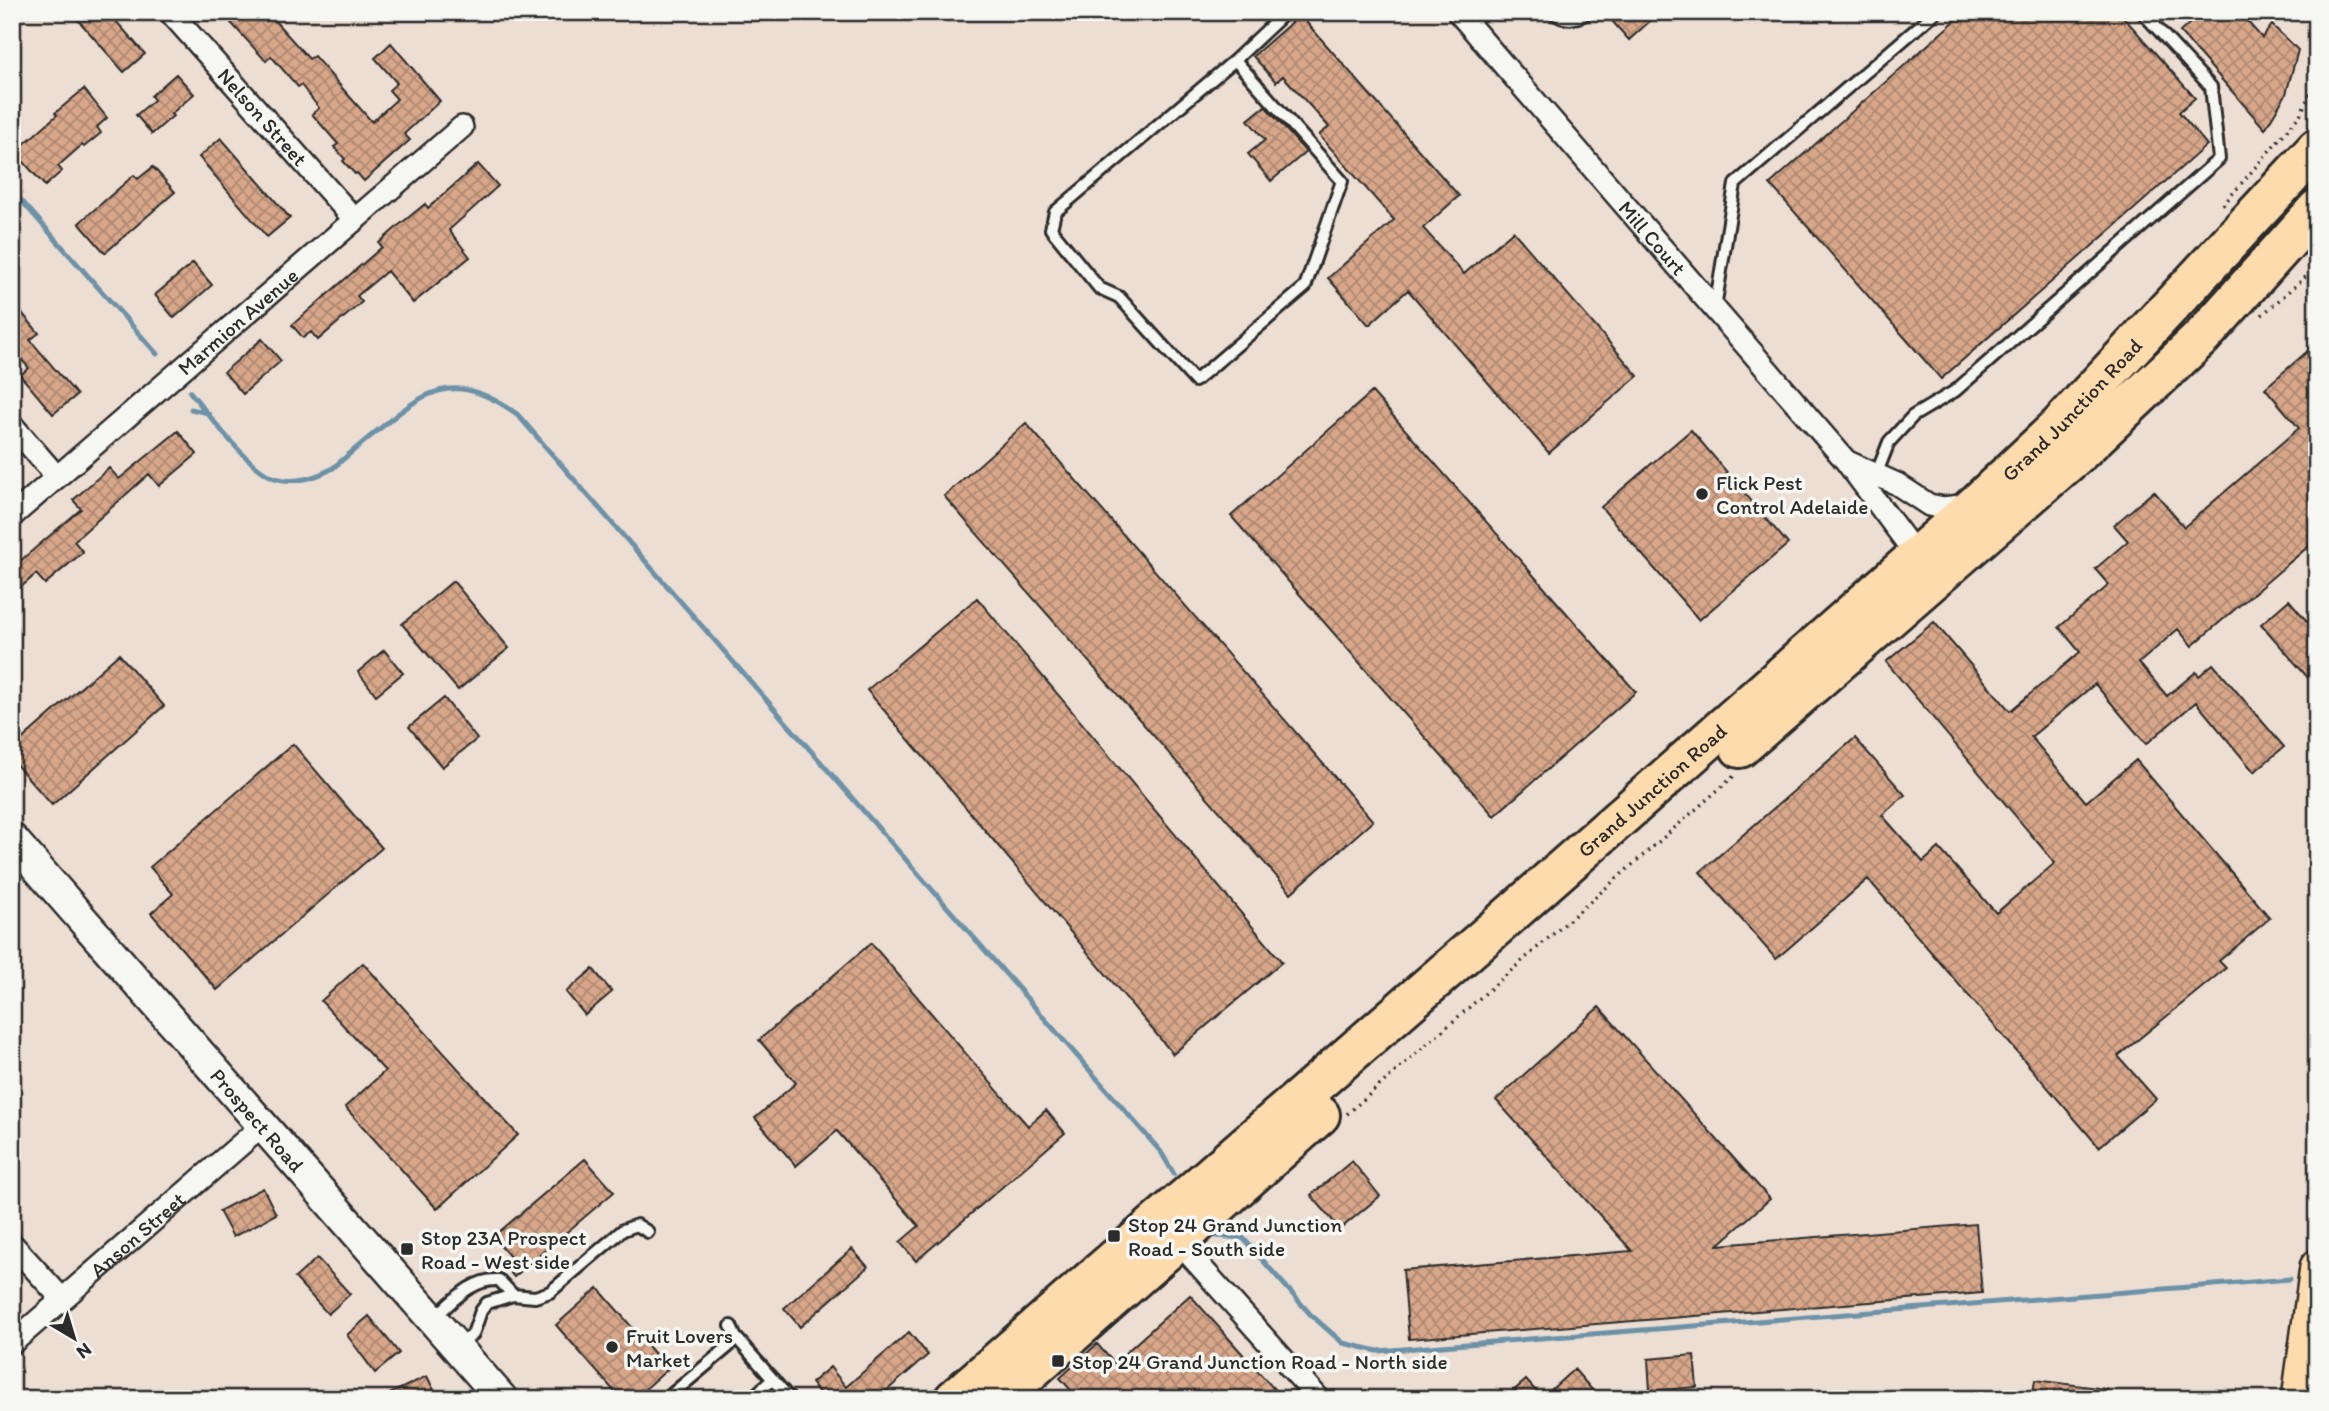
<svg xmlns="http://www.w3.org/2000/svg" width="2329" height="1411" viewBox="0 0 2329 1411" font-family="Itim,sans-serif">
<style>
.lines{fill:none;stroke-linecap:round;stroke-linejoin:round}
.stream{stroke:#6d92a7;stroke-width:5}
.building{fill:url(#building-cross-hatch);stroke:#2b2b2b;stroke-width:2}
.lane-casing{stroke:#2b2b2b;stroke-width:16}
.street-casing{stroke:#2b2b2b;stroke-width:26}
.secondary-casing{stroke:#2b2b2b;stroke-width:35}
.primary-casing{stroke:#2b2b2b;stroke-width:38}
.highway-casing{stroke:#2b2b2b;stroke-width:44}
.path{stroke:#2b2b2b;stroke-width:3.5;stroke-dasharray:2 5;stroke-linecap:butt}
.lane{stroke:#f6f6f2;stroke-width:10}
.street{stroke:#f6f6f2;stroke-width:21}
.secondary{stroke:#f6f6f2;stroke-width:30}
.primary{stroke:#fedbac;stroke-width:33}
.highway{stroke:#fedbac;stroke-width:38}
.poi-dot{fill:#2b2b2b;stroke:#f6f6f2;stroke-width:2.5}
.labels{text-anchor:middle;dominant-baseline:central;stroke-width:7;stroke-linejoin:round;paint-order:stroke}
.street-label{font-size:21px;fill:#2b2b2b;stroke:#f6f6f2}
.poi-label{font-size:21px;fill:#2b2b2b;stroke:#f6f6f2;text-anchor:start}
</style>
<defs>
<pattern id="building-cross-hatch" width="8" height="8" patternUnits="userSpaceOnUse" patternTransform="scale(1.75)"><rect width="8" height="8" fill="#d8a78a"/><path d="M0 0l8 8M0 8l8-8" fill="none" stroke="#af8871"/></pattern>
</defs>
<rect width="100%" height="100%" fill="#edded3"/>
<filter id="ink" filterUnits="userSpaceOnUse"><feTurbulence type="fractalNoise" baseFrequency=".0143" numOctaves="2"/><feDisplacementMap in="SourceGraphic" scale="14" xChannelSelector="R" yChannelSelector="G"/><feConvolveMatrix kernelMatrix="1 2 1 2 8 2 1 2 1" color-interpolation-filters="sRGB"/></filter>
<g filter="url(#ink)">
<g class="lines">
<path class="stream" d="M12,190l145,164
M190,392c18,21 59,78 85,86 19,6 41,0 58,-10 16,-14 33,-28 50,-42 49,-42 77,-52 134,-12l644,738 13,22
M191,409l17,4
M1227,1226l16,12 68,77 32,28 35,8 912,-72
M1216,1236l27,2"/>
</g>
<path class="building" d="M71,12h37l37,42 -21,18z
M221,12h64l-10,9 34,38 5,-3 58,66 25,-23 -8,-9 8,-7 -22,-25 16,-15 49,58 -36,33 6,6 -46,41 -7,-8 -2,1 -12,-13 2,-2 -11,-12 4,-3 -26,-30 7,-6 -18,-23 -3,2 -27,-31 -5,5z
M1604,12h56l-31,28z
M1965,12h154l76,86 -16,14 28,33 -266,234 -171,-195z
M2202,12h37l23,26 10,-13 26,25 -12,44 -21,35 -85,-97z
M1300,15l159,181 -36,32 41,46 49,-43 125,145 -89,77 -141,-163 -39,35 -41,-47 66,-58 -75,-85 10,-8 -46,-51 -7,6 -23,-26z
M176,74l18,20 -23,20 2,2 -21,18 -16,-19 18,-15 -3,-4z
M84,89l23,29 -10,9 4,6 -17,14 -2,-2 -24,21 4,5 -17,15 -30,-34 42,-37 -2,-2z
M1265,106l41,46 -35,29 -23,-27 17,-14 -17,-20z
M221,138l69,80 -23,19 -68,-80z
M478,164l20,22 -49,44 21,27 -57,46 -26,-32 -30,25 5,6 -44,38 -7,-8 -8,6 -11,-13 90,-78 -3,-4 19,-17 27,-22 3,4z
M153,167l22,25 -70,61 -26,-30 55,-48 4,4z
M193,263l19,22 -38,33 -19,-23z
M12,301l27,32 -9,7 47,55 -24,19 -33,-39 9,-7 -17,-19z
M262,339l19,22 -38,33 -19,-22z
M2317,343v196l-125,107 -14,-17 -39,34 28,33 29,-24 3,4 14,-12 71,83 -30,25 -58,-70 -50,42 -51,-60 -64,53 55,65 50,-42 134,158 -51,43 7,7 -108,88 38,43 -57,48 -231,-268 -92,80 -76,-87 155,-134 50,57 -23,20 41,47 16,-14 57,65 59,-50 -169,-201 48,-40 76,89 70,-59 -21,-25 50,-42 -14,-16 33,-28 -14,-16 40,-34 30,36 115,-99 -34,-40z
M1372,392l264,300 -142,124 -263,-300z
M1026,423l347,398 -82,72 -347,-397z
M1691,430l97,114 -89,76 -98,-113z
M178,431l19,23 -38,32 -10,-12 -75,67 9,11 -38,32 -9,-10 -24,21v-27l69,-59 -8,-9 36,-32 10,11z
M453,581l56,67 -51,42 -56,-66z
M977,598l305,364 -109,92 -306,-364z
M2289,600l28,33v55l-56,-64z
M384,650l19,23 -27,22 -18,-23z
M119,654l45,52 -112,99 -40,-45v-12z
M444,698l33,41 -35,28 -33,-40z
M293,744l89,104 -165,142 -66,-77 22,-19 -23,-27z
M871,943l157,183 18,-16 19,23 -149,128 -16,-19 19,-16 -82,-95 -41,35 -41,-48 41,-35 -37,-43z
M363,963l155,172 -81,74 -92,-102 40,-36 -64,-70z
M593,969l19,23 -27,23 -19,-23z
M1599,1007l171,192 -52,46 258,-21 6,69 -573,46 -6,-69 229,-19 -136,-151z
M585,1159l29,33 -100,85 -10,-12 7,-7 -18,-21z
M1352,1161l28,35 -40,33 -29,-34z
M263,1188l13,26 -43,23 -14,-26z
M852,1249l16,18 -68,60 -16,-19z
M317,1258l33,36 -22,20 -33,-36z
M598,1288l70,81 -34,30h-13l-65,-74z
M1190,1295l93,104h-204l-19,-21 37,-34 17,19z
M369,1316l30,37 -24,20 -28,-38z
M909,1332l19,23 -51,44h-53l-13,-16 19,-16 16,20z
M1694,1355l3,32 -47,4 -2,-32z
M1574,1369l26,30h-96l22,-19 16,18z
M427,1376l11,23h-59z
M2035,1380l72,9 -1,10h-74z"/>
<g class="lines">
<g class="lane-casing">
<path id="lane" d="M1552,12c13,10 24,8 37,0
M1235,60l107,121 -37,106 -110,94 -76,-84 -20,-9 -48,-59 4,-17 180,-152 51,-48
M1715,308l20,-124 201,-172
M1876,475l13,-33 24,-26 42,-25 264,-232 -8,-72 -69,-75
M434,1318c19,-17 38,-40 65,-38l14,15
M735,1336l55,63
M459,1346l14,-12 8,-23 6,-8 26,-8 22,2 15,-5 73,-62 14,-5 11,7
M666,1399l62,-52 7,-11 -4,-10
M751,1399l22,-20"/>
</g>
<g class="street-casing">
<g id="street">
<path id="s1" d="M170,12l185,208"/>
<path id="s2" d="M1458,12l388,449 77,103"/>
<path d="M12,425l45,52"/>
<path d="M1848,462l49,22 32,21 14,3 26,-3"/>
<path id="s3" d="M12,516l450,-389"/>
<path d="M1172,1235l147,164"/>
<path d="M12,1244l50,55"/>
<path id="s4" d="M12,1343l250,-217"/>
</g>
</g>
<g class="secondary-casing">
<g id="secondary">
<path id="s5" d="M12,839l490,560"/>
</g>
</g>
<g class="primary-casing">
<path id="primary" d="M2299,1399l18,-132"/>
</g>
<g class="highway-casing">
<g id="highway">
<path d="M1740,748l339,-295 123,-116 115,-128"/>
<path id="s6" d="M954,1399l540,-470 482,-425 83,-78 258,-278"/>
<path d="M999,1399l321,-284"/>
</g>
</g>
<path class="path" d="M2223,205l77,-90 17,-36
M2262,315l55,-48
M1347,1114l387,-338"/>
<use href="#lane" class="lane"/>
<use href="#street" class="street"/>
<use href="#secondary" class="secondary"/>
<use href="#primary" class="primary"/>
<use href="#highway" class="highway"/>
</g>
</g>
<g class="poi-dot">
<circle cx="1702" cy="494" r="7"/>
<rect x="1107" y="1229" width="14" height="14" rx="3.5"/>
<rect x="400" y="1242" width="14" height="14" rx="3.5"/>
<circle cx="612" cy="1347" r="7"/>
<rect x="1051" y="1354" width="14" height="14" rx="3.5"/>
</g>
<g class="labels">
<g class="street-label">
<text stroke="none"><textPath href="#s1" startOffset="140">Nelson Street</textPath></text>
<text stroke="none"><textPath href="#s2" startOffset="298">Mill Court</textPath></text>
<text stroke="none"><textPath href="#s3" startOffset="298">Marmion Avenue</textPath></text>
<text stroke="none"><textPath href="#s6" startOffset="1493">Grand Junction Road</textPath></text>
<text stroke="none"><textPath href="#s6" startOffset="926">Grand Junction Road</textPath></text>
<text stroke="none"><textPath href="#s5" startOffset="373">Prospect Road</textPath></text>
<text stroke="none"><textPath href="#s4" startOffset="166">Anson Street</textPath></text>
</g>
<g class="poi-label">
<text x="1716" y="482">Flick Pest<tspan x="1716" dy="24">Control Adelaide</tspan></text>
<text x="1128" y="1224">Stop 24 Grand Junction<tspan x="1128" dy="24">Road - South side</tspan></text>
<text x="421" y="1237">Stop 23A Prospect<tspan x="421" dy="24">Road - West side</tspan></text>
<text x="626" y="1335">Fruit Lovers<tspan x="626" dy="24">Market</tspan></text>
<text x="1072" y="1361">Stop 24 Grand Junction Road - North side</text>
</g>
</g>
<rect width="2329" height="1411" fill="none" stroke="#f6f6f2" stroke-width="42"/>
<rect x="21" y="21" width="2287" height="1369" fill="none" stroke="#2b2b2b" stroke-width="2.5" filter="url(#ink)"/>
<g transform="translate(74 1338) rotate(142)" stroke="#f6f6f2" stroke-width="5" paint-order="stroke">
<path d="M0-5L12 26L0 18L-12 26Z" fill="#2b2b2b"/>
<text y="-10" font-size="19" font-weight="bold" text-anchor="middle" fill="#2b2b2b">N</text>
</g>
</svg>
